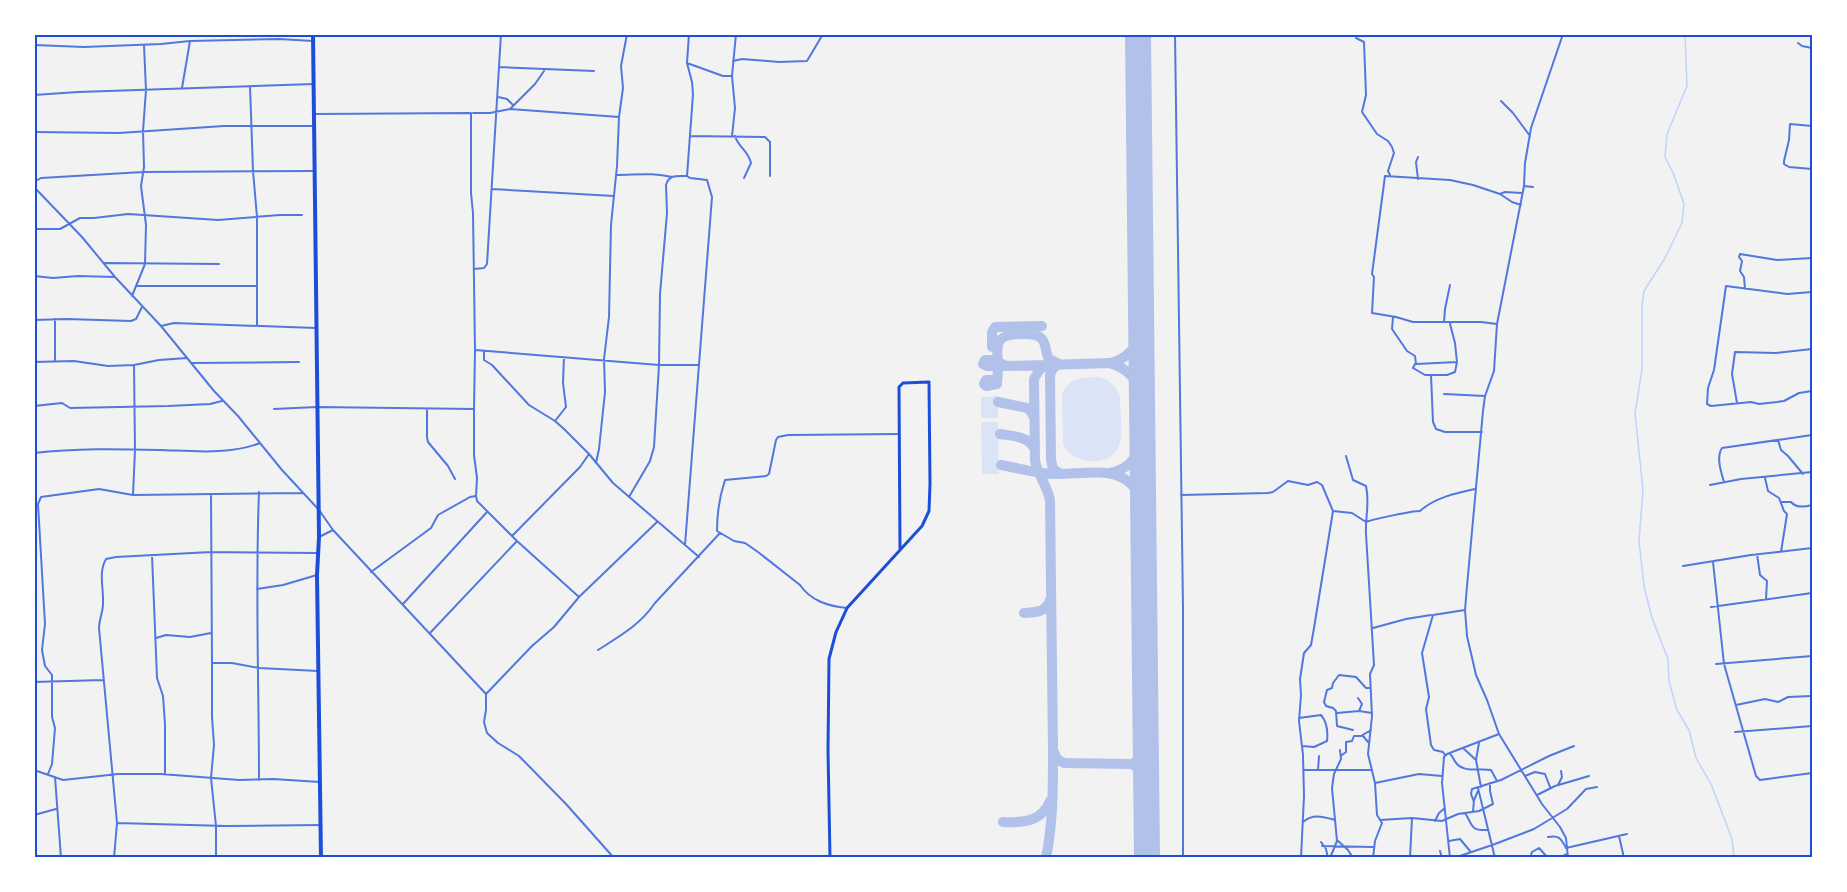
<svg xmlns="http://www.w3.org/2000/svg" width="1847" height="892" viewBox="0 0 1847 892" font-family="Jost,sans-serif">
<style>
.green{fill:#dbe4f7}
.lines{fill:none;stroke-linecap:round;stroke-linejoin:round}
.stream{stroke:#bfd3fe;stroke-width:1.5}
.taxiway{stroke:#b2c1ea;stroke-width:10}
.runway{stroke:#b2c1ea;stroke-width:26}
.minor{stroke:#5277de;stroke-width:2}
.secondary{stroke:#1d4ed8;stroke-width:3}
.trunk{stroke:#1d4ed8;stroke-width:4}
.neatline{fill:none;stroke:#1d4ed8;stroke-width:2}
</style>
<rect width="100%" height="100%" fill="#f2f2f2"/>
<path class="green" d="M1099,377c11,3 17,9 21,19 0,14 4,40 -2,52 -10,20 -45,16 -55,-3l-1,-50c6,-17 20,-18 37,-18z
M998,396v22h-17v-21z
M981,422h17l1,52h-17z"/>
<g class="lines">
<path class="stream" d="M1685,34l2,52 -20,48 -2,23 9,18 10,29 -2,19 -17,35 -21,33 -2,15v64l-7,43 8,77 -4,51 5,45 8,32 16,41 1,22 8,29 12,20 7,28 15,26 21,55 2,19"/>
<path class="taxiway" d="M992,347v-15l3,-5 47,-1
M994,360h-9l-2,4 4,2h15
M1110,363c17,-4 25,-14 31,-30
M1059,364l-6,4 -3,7 1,85 2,9 8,5
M1004,365l-6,-3c-3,-23 2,-28 25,-28 6,0 13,-1 18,4 6,5 4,15 8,21l10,5
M994,380h-8l-2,4 2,2 11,-2 1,-15 4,-3 45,-1
M1142,400c-3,-19 -13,-32 -33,-37l-60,2 -9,4 -6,10 1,81c3,17 13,26 15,41l3,249 4,9 7,4 67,1 10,5 5,10
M998,402l29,6 3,2 4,7
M1000,434c12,2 28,2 34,14
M1001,465c17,3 34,8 52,9 36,1 79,-14 90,33
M1109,473c18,-3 26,-13 34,-29
M1024,613c11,-1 22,0 26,-13
M1131,764l7,-3 8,-12
M1003,822c19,1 39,0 47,-21
M1046,858c7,-34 7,-70 7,-105"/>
<path class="runway" d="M1138,34l9,824"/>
<path class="minor" d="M1175,34l8,574v250
M1563,34l-32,94 -6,35 -1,23 -27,138 -3,47 -9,25 -2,15 -16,175 -2,24 2,26 9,39 11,25 12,34 43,70 18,23 6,11 2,20
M1356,38l8,4 2,53 -4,17 15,22 11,7 4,6 2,6 -6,18 2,4
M1798,43l4,3 10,2
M34,45l50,2 77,-3 29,-3 89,-2 34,2
M733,61l9,-2 37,3 28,-1 16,-27
M687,63l36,13h9
M499,67l95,4
M250,86l3,85 4,46v108
M182,88l8,-47
M34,95l44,-3 236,-8
M498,97l9,2 6,6
M1501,101l12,12 17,23
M510,109l25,-25 9,-13
M473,113h17l20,-4 109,8
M315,114l156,-1v80l2,20 2,137 -1,59v46l3,23 -1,18 1,5 40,40 62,56
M1812,126l-22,-2 -1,16 -5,21v3l5,3 23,2
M34,132l85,1 105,-7h90
M690,136l75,1 5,5v34
M732,136l3,-28 -3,-32 4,-42
M735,136c3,11 13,14 16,27l-7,15
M616,175c19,0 37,-3 56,2
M1418,179l-2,-17 2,-5
M34,182l7,-4 102,-6 172,-1
M1524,186l9,1
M34,187l48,50 33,40 46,49 53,65 24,25 44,54 37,40 14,20 153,164v16l-2,12 3,11 11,10 21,13 47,48 48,54
M492,189l122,7
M1500,194l5,-2 17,1
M34,229h26l20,-11h14l34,-4 90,6 62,-5h22
M105,263l114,1
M474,269l10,-1 3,-4 14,-230
M34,276l19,2 25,-2 37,1
M136,286h120
M1745,289l-1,-12 -4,-6 2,-10 -3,-4 1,-3 37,6 35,-2
M1812,292l-25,2 -61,-8 -12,84 -6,18 -1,16 4,2 40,-4 8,2 18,-2 7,-1 15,-8 13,-2
M132,296l13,-32 1,-39 -5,-39 3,-19 -1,-36 3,-41 -2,-45
M1393,317l-1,12 15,22 8,5 1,8 41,-2 -2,-19 -5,-19 1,-2h30l16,2
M34,320l33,-1 64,2 5,-2 6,-12
M1444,322l1,-13 5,-24
M1451,322h-38l-17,-5 -24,-4 2,-36 -2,-3 13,-98 65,4 23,5 27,9 12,8 9,3
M161,326l13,-3 142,5
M475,350l184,15h40
M484,351v9l8,5 37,40 26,16 9,8 25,25 24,29 86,74
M55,361v-42
M34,362l40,-1 34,5 26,-1 25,-5 28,-2
M191,363l108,-1
M1415,364l-2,4 12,7h22l8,-3 2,-10
M1431,375l2,47 3,7 9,3h37
M1444,394l41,2
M1737,403l-5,-29 3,-22 41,1 36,-4
M34,406l28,-3 8,5 98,-2 42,-2 12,-3
M274,409l43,-2 157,2
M427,409v28l1,5 20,24 7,13
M555,421l11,-14 -3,-24 1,-26
M1778,440l3,10 7,6 15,18
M34,453c42,-5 84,-4 126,-3 33,1 69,5 100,-7
M1346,456l7,24 13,6c4,17 -1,31 0,48l8,131 -4,9 2,42 -4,38 7,29 2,32 5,8 -7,18 -2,17
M596,463l3,-14 6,-57 -1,-33 5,-42 2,-92 6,-59 2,-49 4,-29 -2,-22 6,-32
M1765,478l3,13 11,7 5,13 3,3 -6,38
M1724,482c-3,-10 -8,-25 -2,-34l90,-13
M1710,485l31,-6 71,-7
M259,492c-4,96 0,192 0,288
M211,494l1,169h20l27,5 59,3
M133,495l2,-45 -1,-85
M1181,495l87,-2 5,-1 15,-11 20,4 9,-3 5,3 11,26 19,2 14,9c8,-3 46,-11 54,-11 14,-13 36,-18 55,-22
M629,497l21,-36 4,-14 5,-82 1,-71 7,-81 -1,-28c3,-11 12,-9 21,-9
M1781,502h10c5,6 14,5 21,3
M512,536l68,-69 9,-13
M319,537l14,-7
M685,545l27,-348 -5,-17 -17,-2 -3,-2 6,-82 -1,-12 -5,-19 2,-29
M1757,554l3,21 7,6 -1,18
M152,555l5,123 6,18 2,28v50
M1713,562l11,102 32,112 4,4 52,-7
M1683,566l68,-11 61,-7
M371,572l60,-44 7,-13 32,-18 6,-1
M257,589l26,-4 34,-10
M403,604l84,-92
M1711,607l101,-14
M847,608c-19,-2 -36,-7 -47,-23l-42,-33 -13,-9 -11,-2 -17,-10c0,-19 2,-33 8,-51l41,-4 3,-2 7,-34 2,-3 10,-2 111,-1
M1373,628l33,-9 25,-4
M430,633l87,-92
M156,638l10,-3 24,2 21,-4
M598,650c22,-14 42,-25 57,-47l65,-70
M212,663v54l2,28 -3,33 5,48v32
M1716,664l96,-8
M34,682l69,-2
M486,694l46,-48 22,-19 25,-30 78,-75
M1358,698l4,6 -3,7
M1736,705l29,-6 13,3 10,-5 24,-1
M1337,713l22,-2 13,2
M1299,718l22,-3c6,7 7,17 6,26l-13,6 -12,-1
M1353,730l-16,-4 -1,-15 -3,-3 -7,-2 -2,-4 3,-12 5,-2 1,-5 6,-8 17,2 10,11h4
M1735,732l77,-6
M1361,736l10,-6
M1479,743l-3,17 5,27
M1463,748l13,12
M1449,753c5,4 4,7 8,11 9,9 23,4 34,6l6,11
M1342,755l4,-3v-10l6,-1 2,-5h9l5,6
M1445,755l-2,-3 -9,-2 -3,-5 -5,-36 3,-12 -7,-44 11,-38 32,-5
M34,770l29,10 55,-6h43l78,6 34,-1 47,3
M1303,770h69
M1318,770l1,-14
M48,774l4,-10 3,-36 -3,-11v-42l-7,-9 -3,-16 3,-26 -7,-120 3,-7 58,-8 34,6 170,-2
M1525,776l10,-4 10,2 5,13
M55,777l6,81
M1375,783l44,-9 23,2
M1558,785l4,-8 -1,-6
M1478,788l17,70
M1537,795l18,-9 34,-10
M1474,802l-3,-8 1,-5 29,-9 48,-24 25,-10
M1473,812l1,-12 4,-9
M1465,813c8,12 5,18 22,17
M34,815l22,-6
M1380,820l32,-2 30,3 16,-7 21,-3 14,-7 -3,-13v-8
M1435,821l4,-8 6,-5
M1303,822c10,-9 21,-5 32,-2
M117,823l109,3 95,-1
M1619,836l5,22
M1548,837c12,-2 13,2 18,11l61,-14
M1337,840l11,10 5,8
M1449,841l11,-2 10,12
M1321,842l5,7 2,9
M1322,846l51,1
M1440,851l2,7
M114,858l3,-35 -18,-195c0,-8 4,-16 4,-24 1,-15 -5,-31 3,-45l10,-2 95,-5 107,1
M1301,858l3,-62 -1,-41 -4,-34 2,-26 -1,-16 4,-26 7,-8 3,-17 19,-117
M1330,858l7,-17 -5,-53 2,-14 7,-15 -1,-9
M1398,858v-1
M1410,858l2,-40
M1450,858l-8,-75 2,-26 3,-3 52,-20
M1454,858l41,-14 39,-15 33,-20 19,-20 11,-2
M1530,858l2,-6 7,-4 9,10
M1559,858l8,-4"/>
<path class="secondary" d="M830,858l-2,-108 1,-91 7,-27 11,-24 75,-82 7,-15 1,-27 -1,-102 -26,1 -4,4 1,162"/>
<path class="trunk" d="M313,34l6,503 -2,38 4,283"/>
</g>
<rect width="1847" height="892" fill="none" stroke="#ffffff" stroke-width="72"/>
<rect x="36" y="36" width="1775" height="820" class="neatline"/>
</svg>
